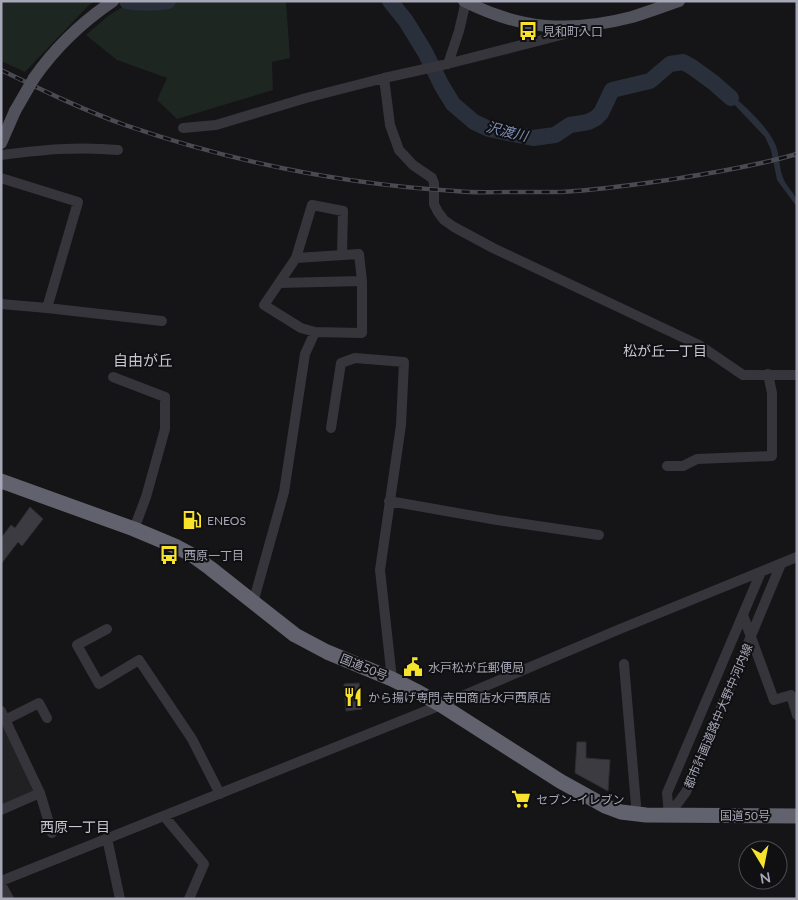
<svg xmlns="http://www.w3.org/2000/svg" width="798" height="900" viewBox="0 0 798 900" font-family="Lato,'Noto Sans JP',sans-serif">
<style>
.built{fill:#212023}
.green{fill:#1e2621}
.water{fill:#2a303b}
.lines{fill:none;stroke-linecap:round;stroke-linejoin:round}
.river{stroke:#2a303b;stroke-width:16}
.building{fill:#3c3b41;stroke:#2f2e32}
.minor{stroke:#36353c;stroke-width:10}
.major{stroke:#51515b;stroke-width:12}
.highway{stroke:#61626d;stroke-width:15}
.rail-casing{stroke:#4a4a53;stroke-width:4.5}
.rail{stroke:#100f11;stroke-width:2.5;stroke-dasharray:8;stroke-linecap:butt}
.major-bridge{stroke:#51515b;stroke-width:12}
.labels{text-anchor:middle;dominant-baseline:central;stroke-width:4;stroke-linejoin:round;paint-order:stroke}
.poi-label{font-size:12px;fill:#a6a7b7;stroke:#100f11;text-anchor:start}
.street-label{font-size:12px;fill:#a6a7b7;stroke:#100f11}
.water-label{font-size:14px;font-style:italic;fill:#7b8cb3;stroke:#100f11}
.neighbourhood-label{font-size:14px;fill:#c7c7d3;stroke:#100f11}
.quarter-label{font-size:15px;fill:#c7c7d3;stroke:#100f11}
</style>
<rect width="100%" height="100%" fill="#151416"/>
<path class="built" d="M1,719l34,72 -34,15z"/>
<path class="green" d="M1,1h94l-7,5 -63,66 -24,-11z
M132,1h154l4,57 -18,4 1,28 -96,29 -20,-19 10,-22 -50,-18 -31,-25 22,-19z"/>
<path class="water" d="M716,81c20,18 49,40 60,65 4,11 3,24 8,34 6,12 13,13 13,27l-20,-27 -6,-30 -6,-13 -34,-36 -19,-16z"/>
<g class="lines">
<path class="river" d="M127,1c13,3 27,2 41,0
M390,1l16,20 19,31 17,34 11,18 21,18 15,7 44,9 22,-3 15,-10 18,-3 8,-4 5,-5 11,-23 38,-9 20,-17 13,-2 9,5 22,16 17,15"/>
</g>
<path class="building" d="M30,507l13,12 -21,27 -4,-4 -17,22v-26l10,-13 4,3z
M412,659l7,3 -5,13 -8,-4z
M359,683l3,26 -16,2 -2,-27z
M577,742h9v16l24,2 -2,31 -33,-18z"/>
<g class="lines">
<path class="minor" d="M448,64l11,-33 7,-30
M384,78l6,47 9,25 14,15 19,13 2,5v21l4,8 6,8 10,7 39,21 206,97 44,30h54
M183,128l33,-3 90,-27 78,-20 59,-13 122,-31 6,-7
M1,155c41,-5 76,-9 117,-5
M1,178l77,24 -31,106
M296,258l16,-53 31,6 -1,44
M279,283l83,-2
M1,304l46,4 115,13
M113,377l52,20v32l-19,68 -12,32
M331,428l10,-65 14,-5 49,4 -3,63 -21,145 12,109
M667,466h16l14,-7 75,-3v-63l-4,-19
M389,501l108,19 102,15
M253,603l31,-111 21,-138 10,-22 47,1v-52l-3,-27 -63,4 -32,47 37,23 14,4
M743,615l31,85 17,-5 6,20
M107,629l-30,16 22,39 40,-24 53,79 28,55
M624,664l12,141 -3,9
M1,711l39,82 -39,17
M5,720l34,-17 8,15
M40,793l12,40
M669,815l17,-23 95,-228
M669,815l-2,-22 94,-221
M164,816l40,48 -15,35
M107,838l13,61
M1,881l440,-176 179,-76 177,-72
M1,884l8,15"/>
<path class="major" d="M464,1c57,29 106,32 168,16 16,-5 32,-11 47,-16
M34,78c21,-30 48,-56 79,-77
M1,143l14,-32"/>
<path class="highway" d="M1,481l133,48 43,18 15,8 18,13 85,67 32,17 65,27 26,13 23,13 119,76 45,25 16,6 25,3 151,1"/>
<g class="rail-casing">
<path id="rail" d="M1,70c41,20 82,40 124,55 107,37 217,59 330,66 19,2 38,1 57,1 17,0 33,0 50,0 35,-2 71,-7 106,-12 43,-7 87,-14 129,-26"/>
</g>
<use href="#rail" class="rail"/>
<path class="major-bridge" d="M15,111l19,-33"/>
</g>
<defs>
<g id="bus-bare" transform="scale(1.5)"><path d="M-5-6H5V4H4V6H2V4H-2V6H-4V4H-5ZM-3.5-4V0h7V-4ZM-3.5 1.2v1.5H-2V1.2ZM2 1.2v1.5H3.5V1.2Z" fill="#f7e32b" stroke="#100f11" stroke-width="2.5" paint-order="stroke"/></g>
<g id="fuel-bare" transform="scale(1.5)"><path d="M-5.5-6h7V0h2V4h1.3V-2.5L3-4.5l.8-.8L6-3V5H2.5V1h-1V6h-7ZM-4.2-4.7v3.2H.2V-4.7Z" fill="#f7e32b" stroke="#100f11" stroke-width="2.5" paint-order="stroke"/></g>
<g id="civic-bare" transform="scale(1.5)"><path d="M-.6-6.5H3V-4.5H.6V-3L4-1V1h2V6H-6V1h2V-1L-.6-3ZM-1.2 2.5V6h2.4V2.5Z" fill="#f7e32b" stroke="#100f11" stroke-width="2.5" paint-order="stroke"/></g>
<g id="restaurant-bare" transform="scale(1.5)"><path d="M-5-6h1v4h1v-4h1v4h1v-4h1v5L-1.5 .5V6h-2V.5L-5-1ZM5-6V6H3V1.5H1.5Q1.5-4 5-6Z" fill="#f7e32b" stroke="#100f11" stroke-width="2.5" paint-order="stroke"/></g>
<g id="supermarket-bare" transform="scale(1.5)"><path d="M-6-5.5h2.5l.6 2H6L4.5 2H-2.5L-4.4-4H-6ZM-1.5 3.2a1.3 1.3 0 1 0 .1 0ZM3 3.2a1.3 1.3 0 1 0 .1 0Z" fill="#f7e32b" stroke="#100f11" stroke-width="2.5" paint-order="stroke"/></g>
</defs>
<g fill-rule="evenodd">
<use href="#bus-bare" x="528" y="31"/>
<use href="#fuel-bare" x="192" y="520"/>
<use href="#bus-bare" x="169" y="555"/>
<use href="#civic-bare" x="413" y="667"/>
<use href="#restaurant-bare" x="353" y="697"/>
<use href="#supermarket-bare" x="521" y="799"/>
</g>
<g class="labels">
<g class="poi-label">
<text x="543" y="31">見和町入口</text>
<text x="207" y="520">ENEOS</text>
<text x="184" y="555">西原一丁目</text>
<text x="428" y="667">水戸松が丘郵便局</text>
<text x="368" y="697">から揚げ専門 寺田商店水戸西原店</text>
<text x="536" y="799">セブン-イレブン</text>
</g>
<g class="street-label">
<text transform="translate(364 667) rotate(22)">国道50号</text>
<text transform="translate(718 716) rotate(-67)">都市計画道路中大野中河内線</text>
<text x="745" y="815">国道50号</text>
</g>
<g class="water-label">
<text transform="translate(507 131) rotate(14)">沢渡川</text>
</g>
<g class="neighbourhood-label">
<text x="665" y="350">松が丘一丁目</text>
<text x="75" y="826">西原一丁目</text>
</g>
<g class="quarter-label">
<text x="143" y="360">自由が丘</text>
</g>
</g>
<rect width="798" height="900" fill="none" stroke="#a6a7b7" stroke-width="5"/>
<g transform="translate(763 865) rotate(170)"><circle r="24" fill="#100f11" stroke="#4c4c53"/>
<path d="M0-4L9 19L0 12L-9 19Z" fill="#f7e32b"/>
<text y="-8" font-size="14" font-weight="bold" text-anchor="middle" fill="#a6a7b7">N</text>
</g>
</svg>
